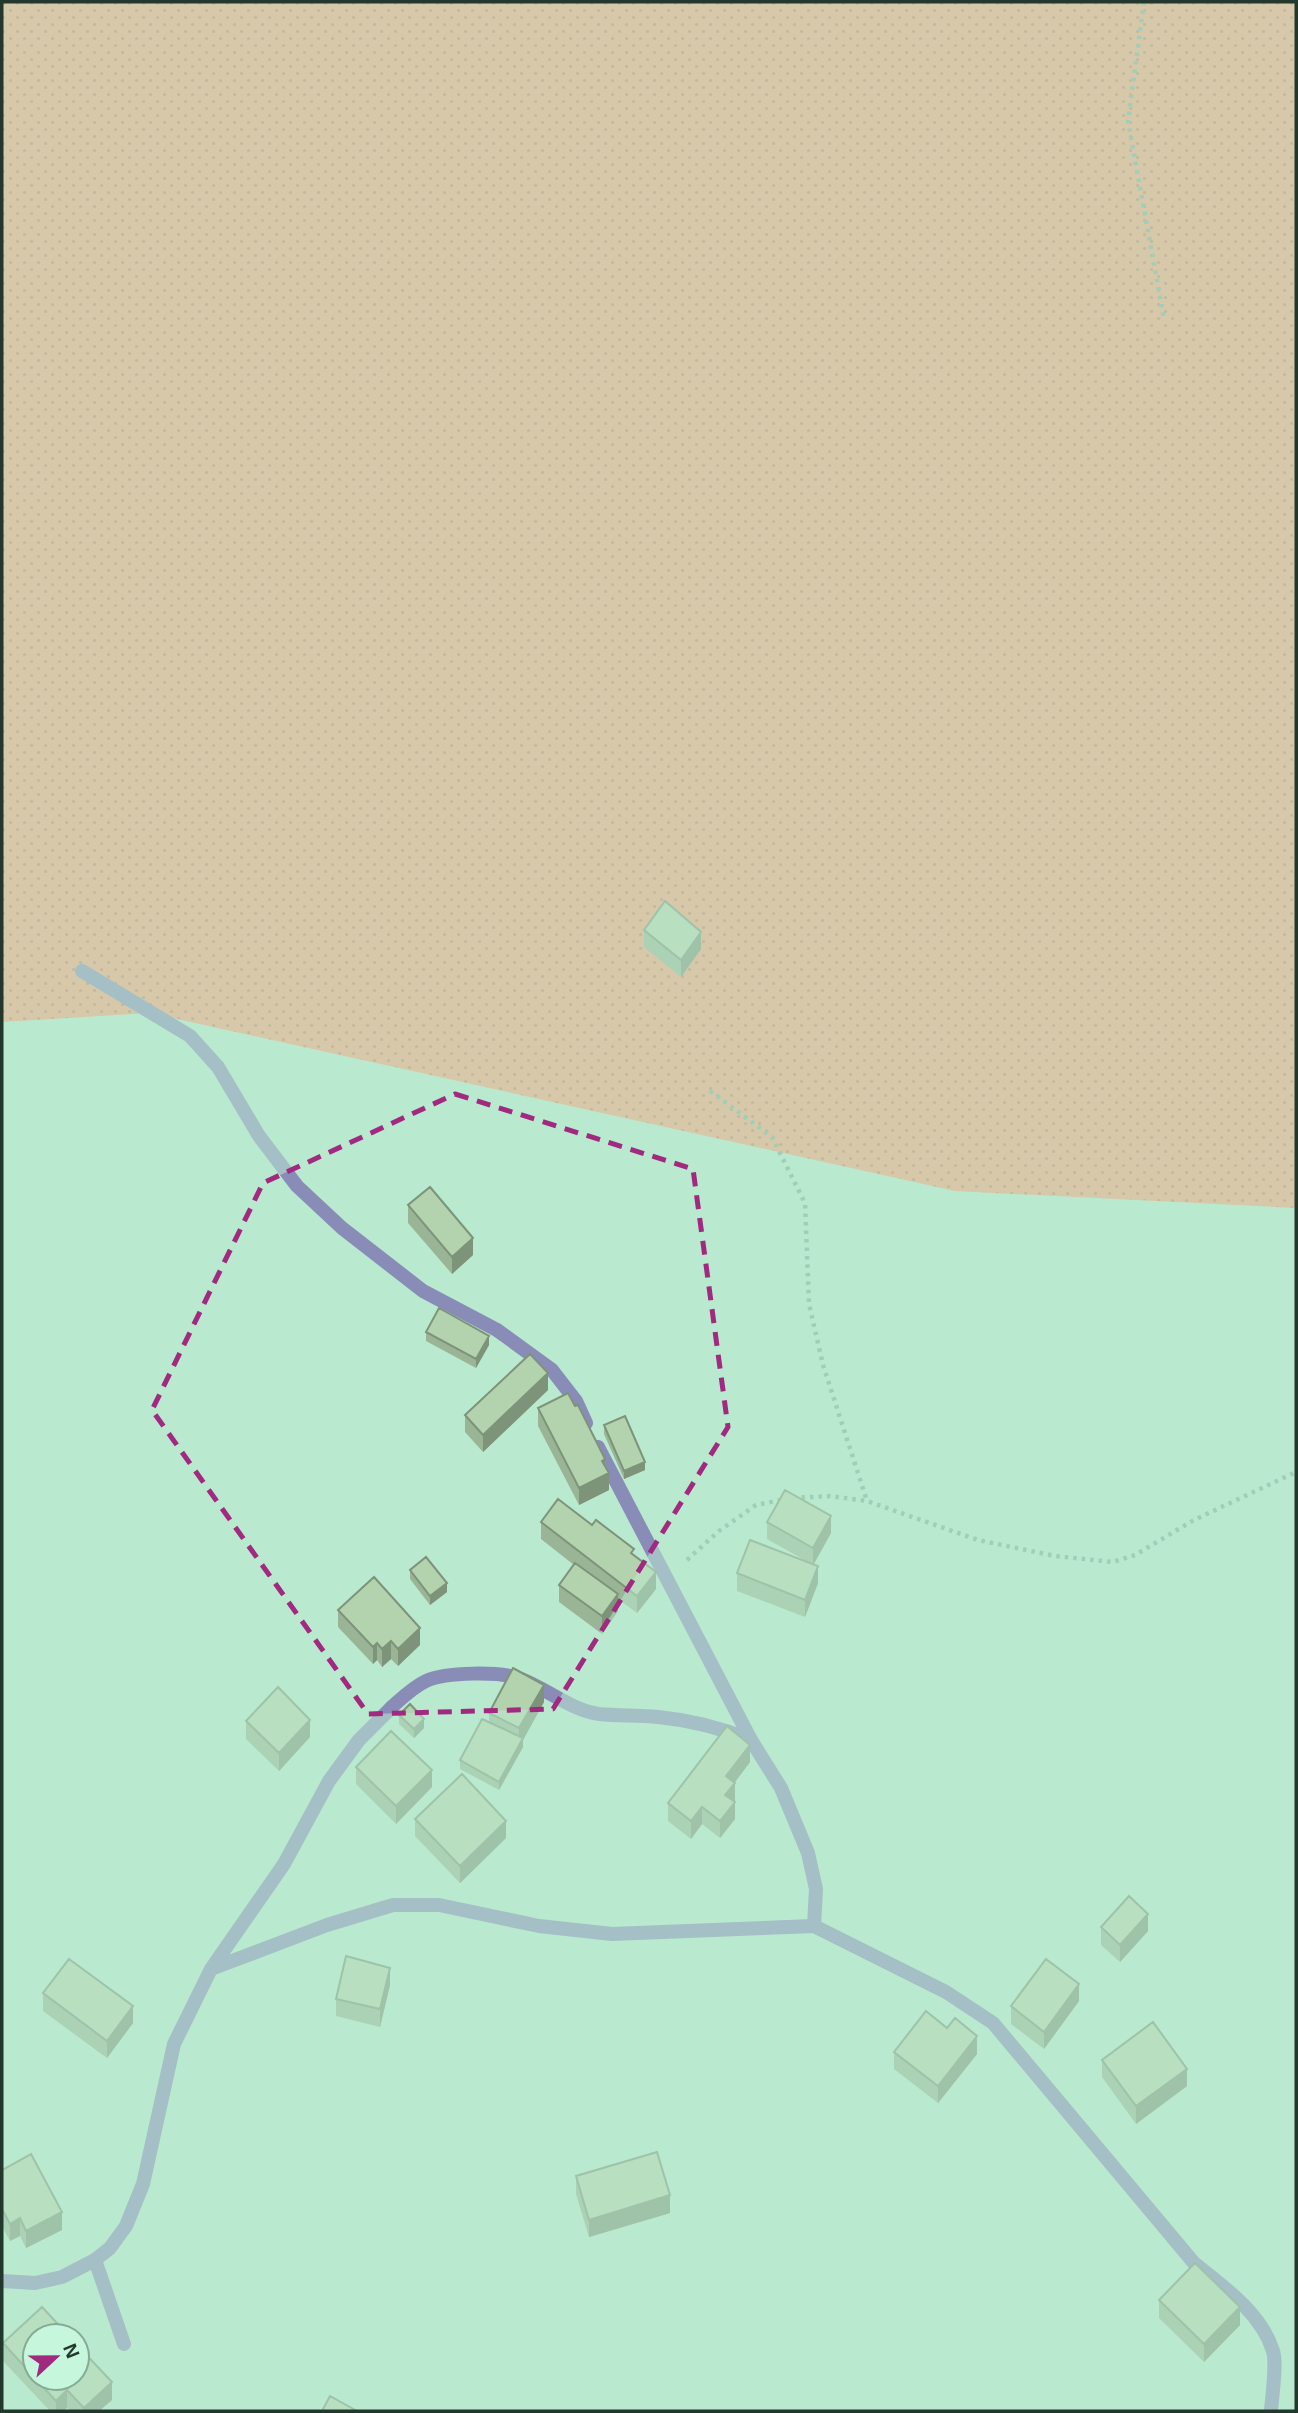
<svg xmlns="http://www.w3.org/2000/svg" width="1298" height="2413" viewBox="0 0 1298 2413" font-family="Helvetica,sans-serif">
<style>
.grass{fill:url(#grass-dots)}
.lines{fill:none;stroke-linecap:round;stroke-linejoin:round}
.path{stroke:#86ac98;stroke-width:4.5;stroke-dasharray:3.5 5;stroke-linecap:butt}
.service{stroke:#8a8cb8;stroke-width:14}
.minor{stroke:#8a8cb8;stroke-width:14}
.wall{fill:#9ab596}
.shaded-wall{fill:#7d947a}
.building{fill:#b3d3ae;stroke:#7d947a;stroke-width:2}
.marked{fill:none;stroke:#a12980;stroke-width:5;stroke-dasharray:14 9;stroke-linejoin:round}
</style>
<defs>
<pattern id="grass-dots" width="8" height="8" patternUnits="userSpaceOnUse" patternTransform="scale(1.75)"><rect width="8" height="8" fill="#fb9f7c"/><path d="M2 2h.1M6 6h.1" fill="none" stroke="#cb8266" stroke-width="1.8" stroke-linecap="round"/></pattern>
</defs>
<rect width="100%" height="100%" fill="#b9e9cf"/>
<path class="grass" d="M2,2h1294v1206l-341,-17 -805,-178 -148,9z"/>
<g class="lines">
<path class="path" d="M1144,2l-16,119 36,198
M710,1091l62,46 33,66 4,101 14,61 44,136
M793,1498l37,-2 37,5 111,39 77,16 58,6 22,-7 59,-35 102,-48
M687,1560l32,-29 37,-26 25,-5"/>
<path class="service" d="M392,1707c10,-9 21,-20 34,-26 19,-9 75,-10 95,-2 26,10 50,31 78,35 19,2 39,1 59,3 32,3 63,11 93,23
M95,2260l29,84"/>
<path class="minor" d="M82,971l108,65 28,31 41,69 38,50 45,42 81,63 74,39 55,40 24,31 10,22
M598,1447l153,293 30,48 27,65 8,36 -2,37
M211,1969l73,-105 45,-83 30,-41 33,-33
M2,2281l33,2 27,-6 33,-17 15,-12 16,-22 17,-42 31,-140 37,-75 116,-44 66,-20h46l100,21 73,8 202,-8 132,66 47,31 201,240c29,23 68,51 79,88 4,12 -1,46 -2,60"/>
</g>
<path class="wall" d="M644,930l57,19 -20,28 -37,-30z
M408,1205l65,50 -21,19 -44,-51z
M426,1332l63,13 -13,23 -50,-27z
M548,1390l-65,62 -18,-20v-17z
M538,1408l67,58 4,24 -30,15 -41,-79z
M604,1425l41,45 -21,9 -20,-45z
M541,1522l51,3 42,31 22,33 -19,24 -19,-14v12l-16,23 -43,-32v-17l15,-20 -33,-26z
M767,1522l64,11 -17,31 4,19 -13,34 -68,-26v-18l71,-11 -41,-23z
M410,1570l37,22 -17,13 -20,-26z
M338,1610l82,35 -22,21 -7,-7 -9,8 -5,-7 -4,4 -35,-37z
M544,1702l-21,38v7l-24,43 -39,-21v-9l29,-38v-9z
M399,1715l25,13 -10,10 -15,-14z
M246,1721l64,16 -31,34 -33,-32z
M750,1762l-16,21 1,36 -15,19 -18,-14 -11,15 -23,-18v-18z
M356,1767l76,20 -36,37 -40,-40z
M415,1819l91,19 -46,45 -45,-47z
M1101,1927l47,4 -28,31 -19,-17z
M390,1985l-10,42 -44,-11v-17z
M43,1993l90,30 -26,35 -64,-47z
M1079,2001l-35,48 -33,-25v-18z
M894,2052l83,2 -39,49 -44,-34z
M1102,2060l85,26 -51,38 -34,-47z
M2,2170l60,60 -36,18 -6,-12 -10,5 -8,-15z
M576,2176l94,37 -81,24 -13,-43z
M1159,2300l81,25 -36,37 -45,-44z
M3,2343l109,57 -13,11h-28l-4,-3 -4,3h-13l-47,-50z"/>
<path class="shaded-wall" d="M701,932v17l-20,28v-17z
M473,1238v17l-21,19v-17z
M489,1336v9l-13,23v-9z
M548,1373v17l-65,62v-17z
M605,1459v15l4,-1v17l-30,15v-17l23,-27z
M645,1462v8l-21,9v-8z
M831,1516v17l-18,32v-17z
M818,1566v17l-13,34v-17z
M656,1572v17l-19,24v-17z
M447,1583v9l-17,13v-9z
M618,1594v17l-16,23v-18z
M420,1628v17l-22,21v-17z
M391,1641v18l-9,8v-18z
M377,1643v17l-4,4v-17z
M544,1685v17l-21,38v7l-24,43v-8l20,-38v-16z
M424,1719v9l-10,10v-9z
M310,1720v17l-31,34v-18z
M750,1745v17l-24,32v-18z
M432,1770v17l-36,37v-18z
M735,1783v18l-10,11v-17z
M735,1802v17l-15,19v-17z
M702,1807v17l-11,15v-18z
M506,1821v17l-46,45v-17z
M1148,1914v17l-28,31v-17z
M390,1968v17l-10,42v-18z
M1079,1984v17l-35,48v-17z
M133,2006v17l-26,35v-17z
M977,2036v18l-39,49v-17z
M1187,2069v17l-51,38v-18z
M670,2195v18l-81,24v-17z
M62,2212v18l-36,18v-17z
M20,2218v18l-10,5v-17z
M1240,2307v18l-36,37v-18z
M112,2382v18l-13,11h-15v-3z
M67,2390v18l-4,3h-7v-10z"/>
<path class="building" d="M665,901l36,31 -20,28 -37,-30z
M430,1187l43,51 -21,19 -44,-52z
M439,1308l50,28 -13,23 -50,-27z
M530,1354l18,19 -65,62 -18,-20z
M568,1393l7,13 3,-1 27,54 -3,2 7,12 -30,15 -41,-80z
M625,1416l20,46 -21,9 -20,-46z
M785,1490l46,26 -18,32 -46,-26z
M558,1499l34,26 4,-5 38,29 -3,4 25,19 -19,24 -96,-74z
M750,1540l68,26 -13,34 -68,-27z
M426,1557l21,26 -17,13 -20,-26z
M575,1563l43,31 -16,22 -43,-31z
M374,1577l46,51 -22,21 -7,-8 -9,8 -5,-6 -4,4 -35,-37z
M513,1668l31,17 -25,43 -30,-15z
M278,1687l32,33 -31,33 -33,-32z
M410,1704l14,15 -10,10 -15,-14z
M482,1719l41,19 -24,44 -39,-22z
M727,1726l23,19 -24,31 9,7 -10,12 10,7 -15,19 -18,-14 -11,14 -23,-18z
M391,1731l41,39 -36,36 -40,-39z
M462,1774l44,47 -46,45 -45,-47z
M1129,1896l19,18 -28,31 -19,-18z
M346,1956l44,12 -10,41 -44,-10z
M69,1959l64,47 -26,35 -64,-48z
M1046,1959l33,25 -35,48 -33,-26z
M926,2011l21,17 8,-10 22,18 -39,50 -44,-34z
M1153,2022l34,47 -51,37 -34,-46z
M657,2152l13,43 -81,25 -13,-44z
M31,2154l31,58 -36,19 -6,-13 -10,6 -8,-15v-39z
M1195,2263l45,44 -36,37 -45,-44z
M42,2307l27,29h-34v42h42v-33l35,37 -28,26 -17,-18 -11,11 -53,-58z
M330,2396l27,15h-35z"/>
<path d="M0 0H1298V2413H0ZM455,1094l238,75 35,258 -175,282 -185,5 -216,-304 111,-227z" fill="#b9e9cf" fill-opacity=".55" fill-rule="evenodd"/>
<path class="marked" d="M455,1094l238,75 35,258 -175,282 -185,5 -216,-304 111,-227z"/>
<rect width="1298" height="2413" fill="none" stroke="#24372d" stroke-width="7"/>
<g transform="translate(56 2357) rotate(68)"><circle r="33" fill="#c6f7dc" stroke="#85aa96" stroke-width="2"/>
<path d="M0-5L12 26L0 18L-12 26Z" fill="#a12980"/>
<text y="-10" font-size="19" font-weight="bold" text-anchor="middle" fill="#24372d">N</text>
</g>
</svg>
